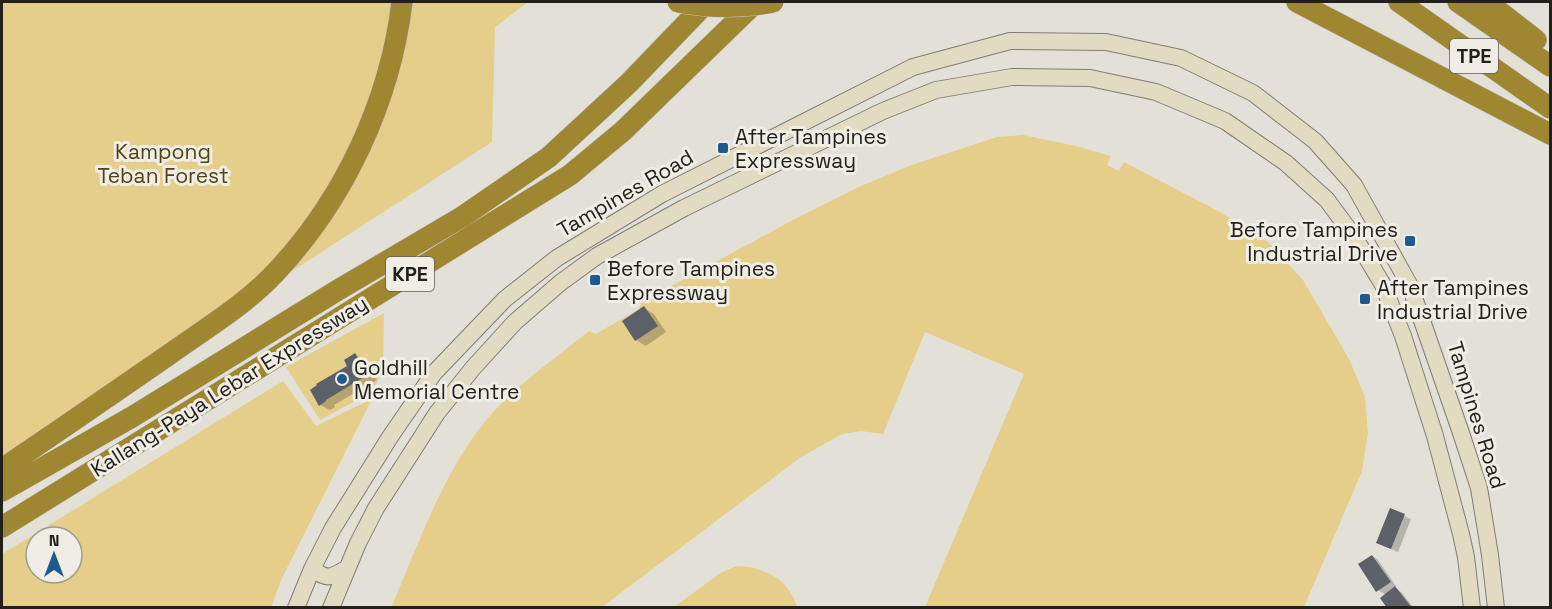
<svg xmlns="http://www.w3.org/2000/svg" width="1552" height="609" viewBox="0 0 1552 609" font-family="'Space Grotesk',sans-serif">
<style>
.green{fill:#e4ce8a;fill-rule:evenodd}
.shadow{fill:#0003}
.building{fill:#5b6167}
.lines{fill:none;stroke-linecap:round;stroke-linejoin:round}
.secondary-casing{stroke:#7f7d75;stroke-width:18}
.motorway-casing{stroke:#bcbcbb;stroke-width:22}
.secondary{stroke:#e2dbc1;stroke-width:16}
.motorway{stroke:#9f8630;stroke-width:21}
.motorway-bridge-casing{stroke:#bcbcbb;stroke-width:22;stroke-linecap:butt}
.motorway-bridge{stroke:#9f8630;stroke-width:21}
.poi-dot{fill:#1d5a90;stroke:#f0ede4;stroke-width:2}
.labels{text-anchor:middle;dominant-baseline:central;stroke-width:6;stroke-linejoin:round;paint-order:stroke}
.shield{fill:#f0ede4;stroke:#5f5e58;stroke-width:1.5}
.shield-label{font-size:20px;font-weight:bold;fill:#21201c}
.poi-label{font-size:21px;fill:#21201c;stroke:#f0ede4;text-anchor:start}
.park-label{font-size:21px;fill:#504217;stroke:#f0ede4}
.street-label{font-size:21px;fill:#21201c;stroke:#f0ede4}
</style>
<rect width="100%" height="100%" fill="#e3e0d7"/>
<path class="green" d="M2,2h526l-33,25 -3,115 -490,316z
M1023,135l53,11 35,10 -4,9 12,6 5,-9 94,49 50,31 35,38 46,79 16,38 3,36 -6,38 -58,136h-379l99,-233 -99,-42 -42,102 -22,-3 -19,3 -41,23 -199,150 -211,1c25,-58 50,-130 89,-180 29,-38 72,-67 109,-97l7,3 43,-25 3,-7 149,-81 70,-35 48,-20 88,-29z
M384,313l-1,59 -13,21 -50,27 -34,-53z
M283,381l33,45 56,-27 -90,179 -11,29h-269v-53zM36,537h36v36h-36z
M737,566c28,1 52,13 60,41h-123l48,-35z"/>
<path class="shadow" d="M644,308l10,6 12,18 -20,14 -10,-6z
M355,355l10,6 12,19 -43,25 1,2 -5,3 -10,-5 29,-39z
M1391,510l20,9 -13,33 -14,-6z
M1372,556l6,4 18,26 -3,1 8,5 13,16h-25l-3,-13 -8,-5z"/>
<path class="building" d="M644,306l14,20 -23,15 -13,-20z
M355,353l14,21 -43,26v1l-7,5 -9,-16 7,-5 -1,-1 31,-18 -3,-6z
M1390,508l15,6 -14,35 -15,-6z
M1372,555l19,27 -15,10 -18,-28z
M1395,586l17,22h-25l-7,-10z"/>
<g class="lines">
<g class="secondary-casing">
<path id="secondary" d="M312,569c16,11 18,9 34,0
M296,608l16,-39 21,-41 57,-91 44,-64 71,-74 52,-41 105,-64 251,-127 97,-26 96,1 75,16 72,35 62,48 39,44 56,101 50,144 19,58 11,67 6,53
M331,608l27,-65 18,-35 61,-95 36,-45 42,-46 45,-39 37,-27 87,-48 199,-97 53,-21 76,-13 78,1 66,14 69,29 61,42 41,37 28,38 28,47 20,51 32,100 26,98 5,23 6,51"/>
</g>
<g class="motorway-casing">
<path id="motorway" d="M1297,2l253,132
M1399,2l151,106
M1458,2l92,64
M1487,2l49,38
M2,469c55,-37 110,-75 165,-113 36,-26 77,-50 108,-83 69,-73 115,-171 127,-271
M2,491l130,-74 206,-127 124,-73 87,-60 80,-74 78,-81
M2,527l568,-352 53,-44 133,-129"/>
</g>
<use href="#secondary" class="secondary"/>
<use href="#motorway" class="motorway"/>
<g class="motorway-bridge-casing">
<path id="motorway-bridge" d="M678,2c31,6 64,6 95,0"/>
</g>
<use href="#motorway-bridge" class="motorway-bridge"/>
</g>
<g class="poi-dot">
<rect x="717" y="142" width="12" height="12" rx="3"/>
<rect x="1404" y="235" width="12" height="12" rx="3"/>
<rect x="589" y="274" width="12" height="12" rx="3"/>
<rect x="1359" y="293" width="12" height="12" rx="3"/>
<circle cx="342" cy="379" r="6"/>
</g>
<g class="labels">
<g class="shield">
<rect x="1450" y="39" width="48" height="34" rx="4.5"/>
<rect x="386" y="257" width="48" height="34" rx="4.5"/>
</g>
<g class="shield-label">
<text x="1474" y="56">TPE</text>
<text x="410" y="274">KPE</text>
</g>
<g class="poi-label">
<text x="735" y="136">After Tampines<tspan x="735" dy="24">Expressway</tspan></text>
<text x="1398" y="229" text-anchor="end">Before Tampines<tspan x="1398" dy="24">Industrial Drive</tspan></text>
<text x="607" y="268">Before Tampines<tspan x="607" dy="24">Expressway</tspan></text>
<text x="1377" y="287">After Tampines<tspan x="1377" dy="24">Industrial Drive</tspan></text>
<text x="354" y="367">Goldhill<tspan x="354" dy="24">Memorial Centre</tspan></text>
</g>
<g class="park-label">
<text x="163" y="151">Kampong<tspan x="163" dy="24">Teban Forest</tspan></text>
</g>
<g class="street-label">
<text transform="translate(625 193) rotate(-30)">Tampines Road</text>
<text transform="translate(229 386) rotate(-32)">Kallang-Paya Lebar Expressway</text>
<text transform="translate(1477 415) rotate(73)">Tampines Road</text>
</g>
</g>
<rect width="1552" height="609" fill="none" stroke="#21201c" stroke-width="6"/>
<g transform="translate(54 555)"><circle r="28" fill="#f0ede4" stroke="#9d9b94" stroke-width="1.5"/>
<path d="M0-4.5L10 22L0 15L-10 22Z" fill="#1d5a90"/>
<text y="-9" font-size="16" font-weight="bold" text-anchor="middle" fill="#21201c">N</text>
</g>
</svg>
